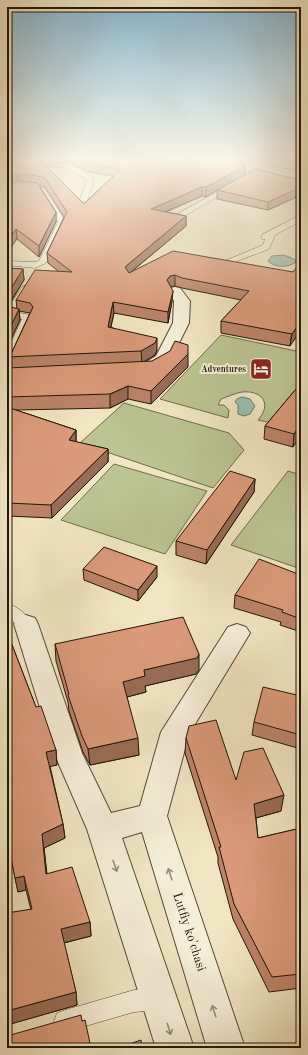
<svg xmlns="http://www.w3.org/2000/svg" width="308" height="1055" viewBox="0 0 308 1055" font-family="'Old Standard TT',serif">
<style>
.green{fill:#bcc493;stroke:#6e6c4d}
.water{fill:#9bc0b1;stroke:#6a7c6d}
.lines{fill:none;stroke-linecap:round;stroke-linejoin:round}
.service-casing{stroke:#554936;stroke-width:1}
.minor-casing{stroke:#554936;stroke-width:2}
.primary-casing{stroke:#211507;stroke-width:2}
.service{fill:#f6efd8;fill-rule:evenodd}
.minor{fill:#f6efd8;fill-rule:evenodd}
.primary{fill:#f1e6c3;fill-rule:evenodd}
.wall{fill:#bc846a;stroke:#211507;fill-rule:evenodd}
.shaded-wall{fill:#996c56;stroke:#211507}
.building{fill:#db9a7b;stroke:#211507}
.oneway{stroke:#968d7a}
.labels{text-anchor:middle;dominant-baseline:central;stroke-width:4;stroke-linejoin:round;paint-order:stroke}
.far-poi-label{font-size:9px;font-weight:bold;fill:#211507;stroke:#f6efd8;text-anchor:end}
.near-street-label{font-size:13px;fill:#211507;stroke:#f6efd8}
</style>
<rect width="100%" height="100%" fill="#f1e6c3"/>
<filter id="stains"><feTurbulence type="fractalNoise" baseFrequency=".005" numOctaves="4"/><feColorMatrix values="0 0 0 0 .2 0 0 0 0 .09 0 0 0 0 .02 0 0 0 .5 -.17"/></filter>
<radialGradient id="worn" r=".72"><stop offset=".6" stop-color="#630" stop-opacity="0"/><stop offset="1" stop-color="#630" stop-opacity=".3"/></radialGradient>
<path class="green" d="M221,335l80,17v37l-25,35 -18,-4c15,-17 3,-30 -16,-28 -7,1 -15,5 -21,7l-3,6h6l5,5 -1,8 -68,-19z
M124,403l105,30 15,17 -31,38 -133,-45z
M114,464l93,27 -42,63 -104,-34z
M288,471l13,4v94l-70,-24z"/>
<path class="water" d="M284,255l10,4 2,3c-8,6 -21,6 -28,-1l4,-5z
M242,397l8,2 5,7 -5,8 -6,2 -6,-2v-9l-3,-3 2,-3z"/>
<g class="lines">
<g class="service-casing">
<path id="service" d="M44,159c17,0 37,8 49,20l1,1 -7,21h-6l-1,-2 7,-19 -8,-6z
M272,161l3,2 -1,1 -93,54h-3l-4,-2z
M19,185h14l11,3 22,34 -20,41 -11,5 -28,-3v-4l28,1 4,-1 19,-39 -19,-31 -19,-2 -13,6v-5z
M298,216h3v5l-26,14 -6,14 -40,15h-6l-1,-2 41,-17 2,-6h-3v-4z
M25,286l4,3 -14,23 16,3 2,2 -21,46 -5,3v-14l15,-33 -15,-3v-6l15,-23z
M7,604c10,1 21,12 26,20l-2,4c-11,3 -17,-6 -24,-13z
M158,988l8,3 3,8 -3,8 -8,3 -24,2 -69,20 -8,-3 -3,-8 3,-8 8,-3 69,-20z"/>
</g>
<g class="minor-casing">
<path id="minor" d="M175,287l5,1 10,13 -1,22 -20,40 -17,10 -6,1 -10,-1 -3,-4 3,-4 7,-1 13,-8 17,-33 1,-22 -6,-10 2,-3z
M26,615l9,3 3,6 44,129 29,60 29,-7 21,-74 67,-105 9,-3 9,3 4,6 -61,101 -22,82 78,232h-38l-65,-216 -20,6 72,210h-38l-69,-219 -33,-76 -40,-129 3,-6z"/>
</g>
<g class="primary-casing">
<path id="primary" d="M251,159h23l27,6v6l-45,-9z"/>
</g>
<use href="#service" class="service"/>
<use href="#minor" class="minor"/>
<use href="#primary" class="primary"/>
</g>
<path class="wall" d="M7,159h236v6l2,1v9l-40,22 -3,-1 -36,16 20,4v10l-56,47 163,-1 8,-7 -11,81 -69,-13v-12l20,-21 -59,-12 -7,-2h-5l2,15 -4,22 -54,-10 -3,14 46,23 -2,5 -12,7 45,5 -37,37 -23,-5 -18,9 -94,2 60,20v12l32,7v13l-56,56 -45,-2v-144l1,-4h-1v-13l5,-3 18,-39 -11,-2 1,9 -13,28v-80l16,1 1,11 -16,27 9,2 -1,-9 42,-29 -10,-8 -1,-10 17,-36 -19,-30 -6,-2 17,27v10l-17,35 -22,-18zM62,160l9,3 17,9 25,4 -29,28 -38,-38 16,2z
M301,180v15l-33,15 -51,-11v-9z
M301,383l-8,64 -29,-8 1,-13z
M255,479l-1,13 -48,72 -30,-9v-14z
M301,567v65l-21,-7 1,-3 -47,-14 1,-13 63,-21z
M83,569l74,8 -19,24 -54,-21z
M7,632l29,75 20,43 1,15 -7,1 13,58 2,14 -21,10 3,26 43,48 1,14 -27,7 12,49 1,13 -70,20v-112l24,-3 -5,-20 -8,2 -11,-53z
M55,644l144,26 -3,4 -51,12 1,6 -19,5 12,58 -49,10 -7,-13 -14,-41 -1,-9 -12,-41z
M301,696v53l-49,-14 2,-13z
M186,738l50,42 45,31 -25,7 2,20 43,-10v160l-32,4 -36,-73 -15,-56v-6l-33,-104z"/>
<path class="shaded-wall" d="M240,159h3v7l-9,-3z
M245,166v9l-40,22 1,-10z
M18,174l1,10 -12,4v-9z
M301,184v11l-33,15v-8z
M202,187v9l-51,22v-9z
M56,212v10l-17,35v-11z
M186,216v10l-61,51v-10z
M16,229l1,10 -10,14v-12z
M23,269l1,11 -17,27v-12z
M175,275v11l-5,1 -3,-7 3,-4z
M173,291l-1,10 -4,22v-11z
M113,302l1,11 -6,25v-11z
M19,309l1,11 -13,28v-14z
M301,321v9l-11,16 2,-12z
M157,338v12l-2,5 -13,8 -1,-12z
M188,354v13l-37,37v-13z
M128,386v13l-18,9v-14z
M301,424v11l-8,12 1,-13z
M76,430v12l-7,-2z
M108,449v13l-56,56 -1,-13z
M255,479l-1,13 -48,72 1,-14z
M157,566v11l-19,24v-11z
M199,654v16l-3,4 -51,12 1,6 -23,6v-16l21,-12z
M138,738l1,17 -49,10 -2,-16z
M56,750l1,15 -9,2 -2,-15z
M284,795l-3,16 -29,8 2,-15z
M63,824l2,14 -21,10 4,41 -6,-55z
M24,876l2,14 -8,2 -3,-14z
M90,922l1,14 -28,7 -2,-14z
M76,992l1,13 -70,20v-14z"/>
<path class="building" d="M7,159h32l45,45 37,-35 -34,-5 -8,-5h161l-6,4 11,3 -39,21h-4l-51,22 35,7 -61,51 4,6 44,-22 120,21 5,-7h3v56l-9,13 -71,-13 28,-30 -67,-13 -7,-3 -5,1 -3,4 6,11 -5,21 -55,-10 -5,25 49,11 -2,5 -14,8 -134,6v-2l5,-3 21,-45 -3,-4 -14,-3 19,-30 37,2 -25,-19 20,-41 -22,-34 -12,-3 -15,-1 -11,5z
M255,169l46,11v4l-2,1 2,1v1l-33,15 -51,-12z
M19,181l18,2 19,29 -17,34 -23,-17 -9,12v-55z
M7,268l16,1 -16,26z
M7,306l12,3 -12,25z
M175,341l13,4v9l-37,37 -23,-5 -18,8 -103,3v-25l1,-4 144,-7 18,-10z
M301,383v41l-7,10 -29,-8z
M7,407l69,23 -7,10 39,9 -57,56 -44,-2z
M230,471l25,8 -48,71 -31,-9z
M104,547l53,19 -19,24 -55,-21z
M259,559l39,15 3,-7v52l-19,-7 1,-2 -48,-15z
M183,617l16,37 -2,4 -53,12 1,6 -22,6 15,56 -50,11 -6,-13 -14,-41 1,-1 -14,-50z
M7,632l29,75 5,-1 15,44 -10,2 17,72 -21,10 4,40 26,-7 18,55 -29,7 15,63 -69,19v-98l25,-4 -8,-33 -9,2 -8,-41z
M263,687l38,9v39l-47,-13z
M216,720l20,60 8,-28 19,-4 21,47 -30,9 4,34 43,-10v146l-29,3 -38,-73 -15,-57h2l-35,-109 3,-12z
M81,1015l1,6 3,-1 6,28h-84v-12z
M141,1040l1,8h-24z"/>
<defs><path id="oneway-shaft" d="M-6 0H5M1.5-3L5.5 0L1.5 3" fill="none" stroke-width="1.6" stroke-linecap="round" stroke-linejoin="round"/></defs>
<g class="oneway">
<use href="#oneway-shaft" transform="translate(115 866) rotate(71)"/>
<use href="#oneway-shaft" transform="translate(170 874) rotate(-108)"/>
<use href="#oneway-shaft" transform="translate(214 1011) rotate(-108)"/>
<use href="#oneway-shaft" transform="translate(169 1029) rotate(73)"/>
</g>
<linearGradient id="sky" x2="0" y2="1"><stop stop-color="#89b9d2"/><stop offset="0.52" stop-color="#f9f4e4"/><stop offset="1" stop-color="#f9f4e4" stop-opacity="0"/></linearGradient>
<rect width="308" height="307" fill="url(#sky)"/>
<defs>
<g id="hotel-square" transform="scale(1.15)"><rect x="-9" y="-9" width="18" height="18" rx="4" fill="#8f2418" stroke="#f6efd8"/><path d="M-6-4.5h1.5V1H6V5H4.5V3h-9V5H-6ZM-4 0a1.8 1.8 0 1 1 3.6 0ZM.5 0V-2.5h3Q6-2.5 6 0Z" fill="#fff"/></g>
</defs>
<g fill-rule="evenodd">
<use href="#hotel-square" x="261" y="369"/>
</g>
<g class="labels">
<g class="far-poi-label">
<text x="246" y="369">Adventures</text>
</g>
<g class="near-street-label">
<text transform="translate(189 932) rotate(72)">Lutfiy ko'chasi</text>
</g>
</g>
<rect width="308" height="1055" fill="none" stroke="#f1e6c3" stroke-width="24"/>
<rect x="8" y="8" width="292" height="1039" fill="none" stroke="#211507" stroke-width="2"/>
<rect x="12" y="12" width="284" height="1031" fill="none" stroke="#211507"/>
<rect width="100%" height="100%" filter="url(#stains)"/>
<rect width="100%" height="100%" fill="url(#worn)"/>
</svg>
